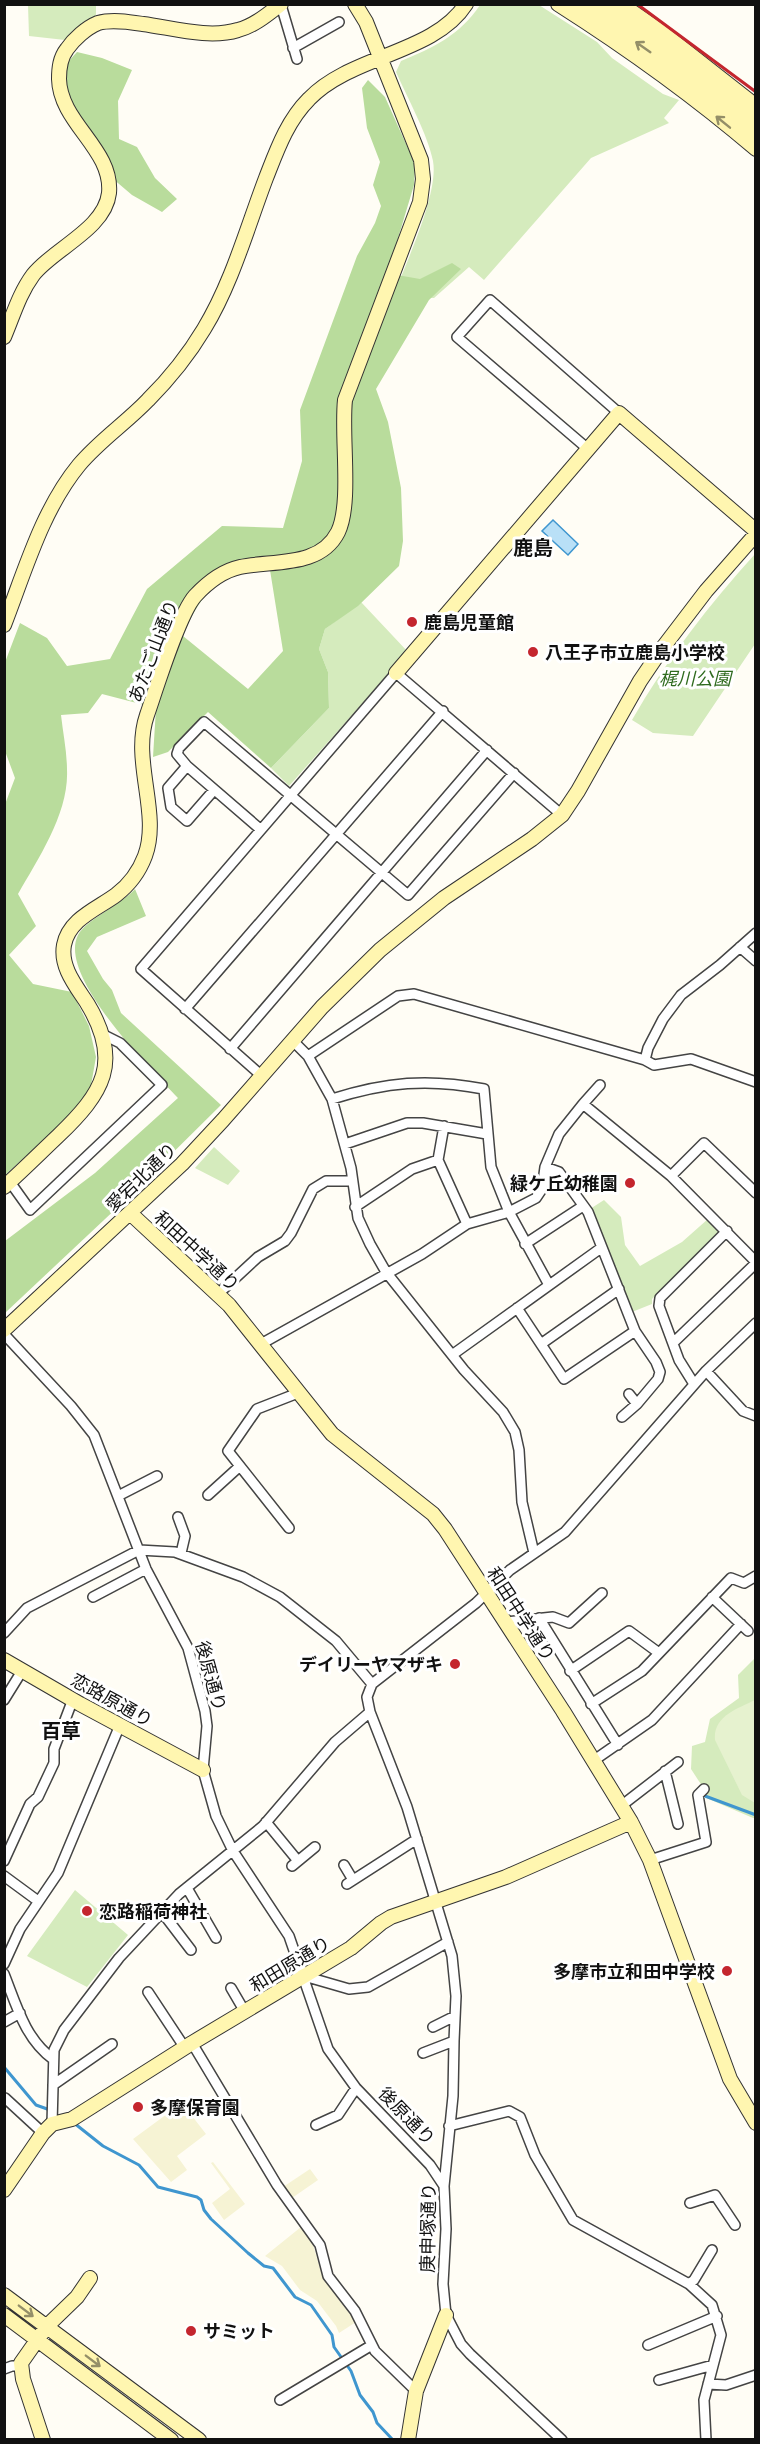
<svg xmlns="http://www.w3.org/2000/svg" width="760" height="2444" viewBox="0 0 760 2444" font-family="'Source Serif 4','Noto Sans JP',serif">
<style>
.farmland{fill:#f6f3d4}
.green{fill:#d5ebbd}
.forest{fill:#b9dc9c;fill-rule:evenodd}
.pitch{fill:#e6f2cf}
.water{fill:#b9e0f7;stroke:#3f96cf;stroke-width:1.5}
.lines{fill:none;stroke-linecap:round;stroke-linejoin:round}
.stream{stroke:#3f96cf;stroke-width:3}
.street-casing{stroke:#444;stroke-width:12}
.secondary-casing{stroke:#333;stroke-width:16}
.street{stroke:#fff;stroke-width:9}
.secondary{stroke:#fff6b0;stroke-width:14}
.rail{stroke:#c4262e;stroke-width:3}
.oneway{stroke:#948f68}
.poi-dot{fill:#c4262e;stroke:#fff;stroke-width:2}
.labels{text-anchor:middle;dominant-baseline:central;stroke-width:6;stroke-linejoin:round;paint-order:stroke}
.poi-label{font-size:18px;font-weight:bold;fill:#111;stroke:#fff;text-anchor:start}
.street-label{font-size:18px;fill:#111;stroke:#fff}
.park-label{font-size:18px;font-style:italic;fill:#2f6b1f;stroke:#fff}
.neighbourhood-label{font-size:20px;font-weight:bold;fill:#111;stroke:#fff}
</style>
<rect width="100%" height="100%" fill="#fffdf5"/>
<path class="farmland" d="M182,2103l24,31 -29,22 10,14 -16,12 -38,-43z
M213,2162l32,42 -21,16 -12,-17 18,-14 -19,-26z
M310,2169l8,11 -26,18 -9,-11z
M301,2227l12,18 10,34 33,43 -17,11 -3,-7 -19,-25 -17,-11 -18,-24 -17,-10z"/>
<path class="green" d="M28,5h68v10l-31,25 -36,-4z
M480,5h59l58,37 15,16 51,36 16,6 -15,18 5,5 -78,35 -107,122 -15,-13 -35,31 -41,-1c12,-32 46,-103 40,-136 -5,-26 -26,-64 -37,-89l5,-11c32,-13 59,-26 79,-56z
M755,554v90l-62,92 -40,-3 -21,-13c34,-60 77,-115 123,-166z
M361,602l47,50 -119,134 -18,-18 58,-60 -1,-36 -9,-23 6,-20z
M214,1147l26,24 -12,14 -33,-17z
M604,1200l17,17 4,28 15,21 42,-24 26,-23 11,10 -1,5 -66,65v5l-20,8 -42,-103z
M755,1658v160h-2l-49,-21v-8l-13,-20 1,-23 13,-4 5,-23 29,-21 -1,-23z
M75,1890l53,45 -41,52 -60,-31z"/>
<path class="forest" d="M77,52l25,6 30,12 -14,31 1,38 18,8 18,31 22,21 -15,13 -30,-17 -20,-17 -45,-72 -2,-41z
M368,80l17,17 30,67 -1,21 -24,80 7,10 23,4 32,-16 9,6 -32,31 -53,89 12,33 13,66 2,53 -4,25 -41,40 -33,23 -6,20 9,23 1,36 -58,60 -63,-56 -40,40 -15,5 3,-49 -54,-14 -14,19 -27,2c2,18 6,37 6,55 2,43 -29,89 -49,124l18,32 -27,29 24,29 39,8 17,34 7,31 -6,34 -21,26 -64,58 -1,-368 11,-29 -10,-27 -1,-86 16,-42 27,15 20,28 43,-7 37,-70 75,-63 61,2 19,-67 -2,-51 57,-154 18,-33 6,-17 -8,-21 7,-23 -13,-34 -5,-40zM270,570l13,81 -35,38 -65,-53c11,-27 27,-56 59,-64 9,-2 19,-1 28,-2z
M135,889l11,27 -49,21 -10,14 16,28 9,11 9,23 100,92 -100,99 -116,109v-72l90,-68 83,-75c-27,-29 -121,-122 -100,-163 9,-16 41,-29 57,-46z"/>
<path class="pitch" d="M755,1700v103l-13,-8 -27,-55c-2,-24 22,-31 40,-40z"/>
<path class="water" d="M553,520l25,24 -10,11 -26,-24z"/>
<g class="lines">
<path class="stream" d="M705,1796l51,19
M4,2067l32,38 14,5
M74,2123l29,23 36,19 19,22 39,10 4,3 3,10 7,9 37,34 16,13 9,2 22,29 16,8 21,30 2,12 17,24 9,24 13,17 4,11 16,17"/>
<g class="street-casing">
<path id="street" d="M281,5l16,54
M293,48l46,-26
M588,449l-131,-112 33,-37 129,113
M187,766l-19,22 3,19 16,14 27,-31
M260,829l-73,-63 -10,-12 2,-6 25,-26 204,173 106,-122
M740,947l16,14
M185,1009l258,-298
M293,1041l15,15 24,43 19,69 7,50 12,26 16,28 78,98 39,42 12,20 4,18 3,52 12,51
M230,1049l257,-299
M308,1056l90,-60 16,-2 231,66 9,5 37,-6 65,23
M645,1060l3,-12 15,-29 18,-24 39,-30 36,-32
M262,1076l-121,-107 255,-296 166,142
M332,1099c54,-17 96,-21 152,-10l7,78 18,45 40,73
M583,1104l88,72 85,86
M444,1126l-6,34 29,64
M345,1144l62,-21h16l64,11
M545,1167l14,5 29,40 47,119 21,31 4,10 -2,7 -21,25 -15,13
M671,1176l33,-33 52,50
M10,1182l20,28 132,-125 -42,-42 -18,-9
M355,1207l57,-38 26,-9
M525,1244l58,-38
M218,1294l40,-37 27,-16 6,-8 22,-44 13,-8h26
M517,1308l47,71 71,-48
M4,1334l67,72 23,29 52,134 42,79 17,63 2,15 -4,44 13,46 17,35 56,85 39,113 28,39 74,77 14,21
M673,1343l83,-80
M261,1344l161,-90 45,-30 42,-12 27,-14 6,-9 3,-22 14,-33 24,-30 17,-19
M541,1344l78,-55
M452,1355l149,-107
M706,1371l37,40 13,5
M694,1384l-15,-24 -20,-54 1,-8 67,-67
M629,1394l8,10
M208,1495l32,-29
M118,1496l39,-20
M178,1517l7,19 -4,17
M289,1528l-61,-77 29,-42 41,-16
M93,1597l53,-28
M712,1597l36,34
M539,1618l79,127
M506,1622l47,-5 16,6 33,-30
M4,1633l23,-25 112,-58 36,2 68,25 37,20 56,44 36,43
M570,1671l59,-40 30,22
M4,1700l18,-29
M591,1704l51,-33 89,-93 13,5 12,-7
M593,1761l59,-41 89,-96
M665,1771l13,53
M621,1806l57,-44
M266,1822l32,39
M650,1860l56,-18 -8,-47 6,-6
M4,1861l26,-57 8,-7 16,-34v-14l19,-50
M344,1865l9,15
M292,1866l23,-19
M4,1876l34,25
M347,1884l70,-45
M187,1888l29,50
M162,1912l29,38
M4,1964l16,-35 38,-56 62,-148
M4,1974c12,30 21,65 49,85
M304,1976l45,13 19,-2 80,-45
M231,1988l14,24
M148,1992l37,56
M4,2022l16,-9
M433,2027l22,-11
M192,2043l85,142 43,60 8,31 27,35 20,40 41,40
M423,2053l31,-12
M53,2085l59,-41
M5,2098l38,35
M52,2124l2,-74 10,-20 55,-72 60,-64 84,-68 72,-84 35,-30
M316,2125l22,-10 18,-27
M449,2126l60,-15 11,6 15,38 38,65 116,64 23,21 9,30 -17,65 2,40
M690,2203l25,-8 20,30
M689,2284l5,-4 18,-30
M648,2345l69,-29
M4,2369l8,-3h9
M659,2380l54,-15
M708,2384l18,1 30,-10
M280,2400l92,-55
M562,2440l-92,-86 -9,-10 -15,-29 -3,-31 3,-55 -2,-43 9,-90 1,-55 2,-45 -4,-40 -45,-149 -37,-95 -3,-15 5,-13 104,-81 34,-33 55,-38 141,-161 50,-48"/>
</g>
<g class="secondary-casing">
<path id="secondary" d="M558,4c69,44 136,92 198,145
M581,4l106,74 69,56
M601,4l57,39 98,76
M621,4l42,29 93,73
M4,337c9,-21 15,-43 29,-62 20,-26 72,-46 76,-82 4,-44 -49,-70 -50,-114 0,-11 1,-21 8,-30 7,-10 19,-21 31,-26 14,-4 32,-1 45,1 30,4 66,15 95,6 16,-4 30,-16 43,-26
M4,625c21,-54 38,-115 75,-160 21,-25 47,-42 69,-65 21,-21 41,-46 56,-71 28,-46 43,-101 62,-151 11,-28 21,-57 43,-79 42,-44 125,-45 157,-95
M396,673l223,-260 137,118
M4,1187c19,-17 36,-34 54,-51 45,-43 65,-74 29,-133 -11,-17 -27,-36 -23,-58 5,-26 33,-36 52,-50 13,-10 23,-23 29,-39 16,-43 -14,-95 2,-141 9,-26 32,-101 48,-119 12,-13 27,-25 45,-29 33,-7 80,1 98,-35 14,-29 3,-96 7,-132l75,-198 3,-23 -2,-19 -55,-138 -11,-18
M130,1213l99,92 103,129 101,80 12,15 118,182 68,111 19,38 80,219 26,44
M4,1330l178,-166 41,-44 99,-113 58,-57 64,-52 88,-59 30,-24 16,-24 62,-110 21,-31 45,-59 50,-57
M4,1660l76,44 123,66
M4,2190l39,-57 9,-9 20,-5 120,-76 159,-95 30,-25 10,-6 115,-40 125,-55
M4,2295l195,145
M4,2315l167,125
M43,2440l-20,-61 -2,-16 26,-37 30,-29 13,-19
M408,2440l8,-49 30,-76"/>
</g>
<use href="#street" class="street"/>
<use href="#secondary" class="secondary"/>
<path class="rail" d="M637,4l119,88"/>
</g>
<defs><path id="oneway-shaft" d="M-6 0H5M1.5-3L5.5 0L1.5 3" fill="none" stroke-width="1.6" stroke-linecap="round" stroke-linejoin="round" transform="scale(1.5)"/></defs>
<g class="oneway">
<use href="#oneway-shaft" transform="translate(643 47) rotate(-145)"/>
<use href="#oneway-shaft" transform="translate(723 122) rotate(-141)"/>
<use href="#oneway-shaft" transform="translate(26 2311) rotate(37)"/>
<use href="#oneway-shaft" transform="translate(93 2361) rotate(37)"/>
</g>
<g class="poi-dot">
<circle cx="412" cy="622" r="6"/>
<circle cx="533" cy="652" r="6"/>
<circle cx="630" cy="1183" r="6"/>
<circle cx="455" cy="1664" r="6"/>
<circle cx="87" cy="1911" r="6"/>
<circle cx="727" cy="1971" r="6"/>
<circle cx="138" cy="2107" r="6"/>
<circle cx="191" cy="2331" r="6"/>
</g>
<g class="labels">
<g class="poi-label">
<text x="424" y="622">鹿島児童館</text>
<text x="545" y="652">八王子市立鹿島小学校</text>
<text x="618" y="1183" text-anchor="end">緑ケ丘幼稚園</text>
<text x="443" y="1664" text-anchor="end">デイリーヤマザキ</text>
<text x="99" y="1911">恋路稲荷神社</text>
<text x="715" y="1971" text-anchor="end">多摩市立和田中学校</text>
<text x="150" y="2107">多摩保育園</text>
<text x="203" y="2331">サミット</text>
</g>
<g class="street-label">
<text transform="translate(153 651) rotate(-69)">あたご山通り</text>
<text transform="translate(141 1177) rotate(-44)">愛宕北通り</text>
<text transform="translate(197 1251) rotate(43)">和田中学通り</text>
<text transform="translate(521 1614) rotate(57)">和田中学通り</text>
<text transform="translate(211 1676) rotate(75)">後原通り</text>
<text transform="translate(112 1700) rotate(29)">恋路原通り</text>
<text transform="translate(290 1964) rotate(-31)">和田原通り</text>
<text transform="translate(407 2116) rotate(46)">後原通り</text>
<text transform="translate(428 2228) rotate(-89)">庚申塚通り</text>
</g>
<g class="park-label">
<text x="695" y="678">梶川公園</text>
</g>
<g class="neighbourhood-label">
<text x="533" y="548">鹿島</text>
<text x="61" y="1731">百草</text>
</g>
</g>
<rect width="760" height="2444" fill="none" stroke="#111111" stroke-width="12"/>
</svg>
